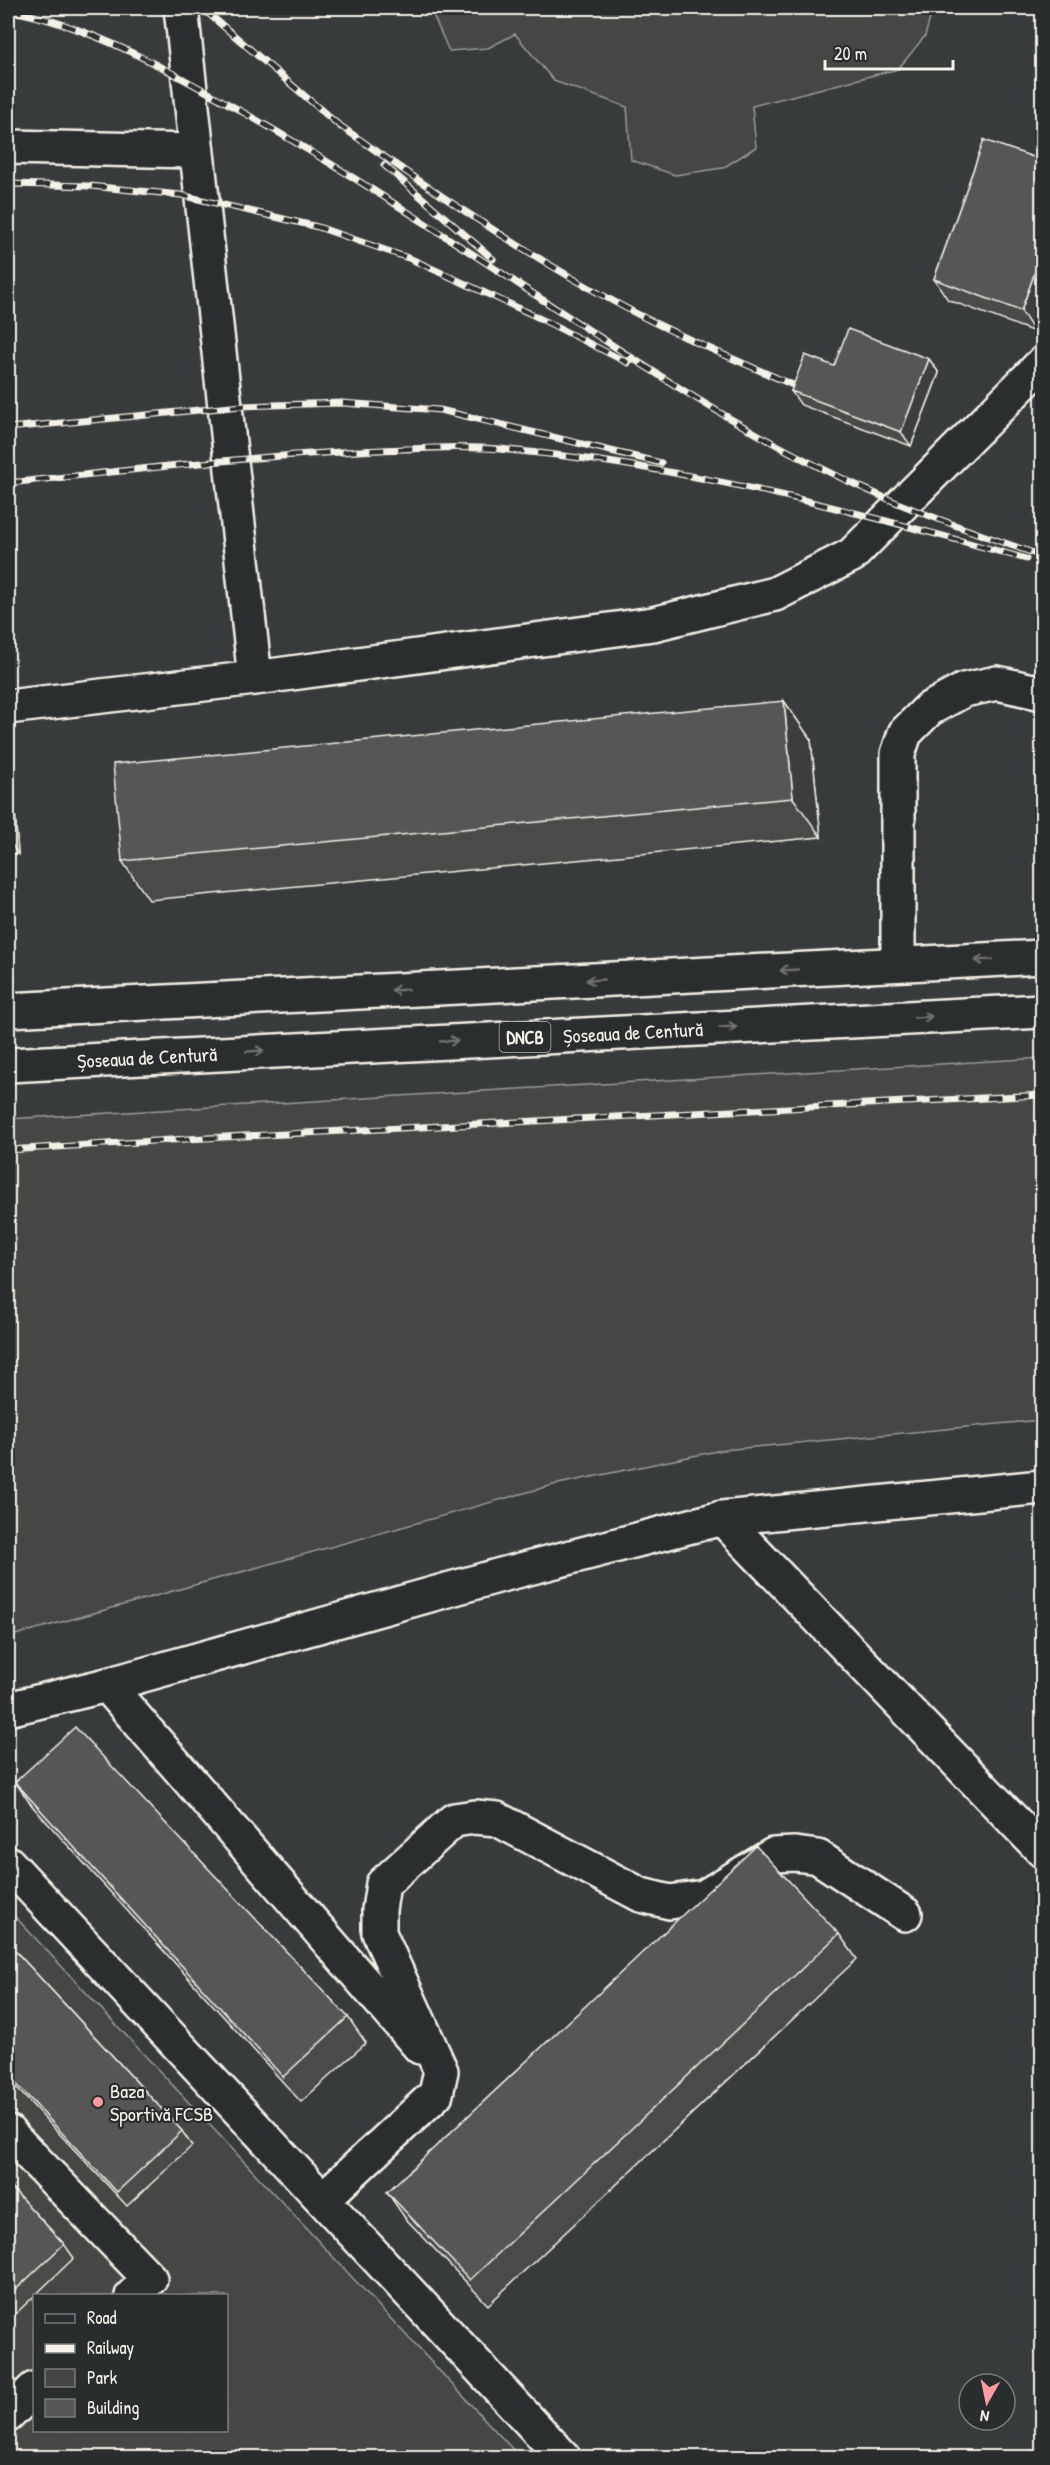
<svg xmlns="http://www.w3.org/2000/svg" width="1050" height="2465" viewBox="0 0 1050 2465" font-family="'Patrick Hand',sans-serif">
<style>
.built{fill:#373a3a;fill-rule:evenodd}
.green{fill:#444645;stroke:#9c9c96;stroke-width:1.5;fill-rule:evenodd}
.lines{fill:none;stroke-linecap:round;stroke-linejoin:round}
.minor-casing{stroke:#f4f1e8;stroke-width:38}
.major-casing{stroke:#f4f1e8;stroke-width:38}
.minor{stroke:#2a2d2e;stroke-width:33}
.major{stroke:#2a2d2e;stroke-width:33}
.rail-casing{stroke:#f4f1e8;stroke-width:7}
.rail{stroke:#2a2d2e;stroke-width:4.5;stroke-dasharray:14;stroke-linecap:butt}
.wall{fill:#494b4a;stroke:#f4f1e8;stroke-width:1.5}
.shaded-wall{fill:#3c3d3c;stroke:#f4f1e8;stroke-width:1.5}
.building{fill:#555756;stroke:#f4f1e8;stroke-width:1.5}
.oneway{stroke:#71726f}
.poi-dot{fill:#ff9aa2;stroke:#2a2d2e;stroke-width:2}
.labels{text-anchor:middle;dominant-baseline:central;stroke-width:4.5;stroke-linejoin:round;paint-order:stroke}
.shield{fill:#2a2d2e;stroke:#b7b6b0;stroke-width:1.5}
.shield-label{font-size:18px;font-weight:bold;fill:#f4f1e8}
.street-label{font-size:20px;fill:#f4f1e8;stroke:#2a2d2e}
.poi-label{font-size:20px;fill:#f4f1e8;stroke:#2a2d2e;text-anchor:start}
</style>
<rect width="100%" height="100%" fill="#2a2d2e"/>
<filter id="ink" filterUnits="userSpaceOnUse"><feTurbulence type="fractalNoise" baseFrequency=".0167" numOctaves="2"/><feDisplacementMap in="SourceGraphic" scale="12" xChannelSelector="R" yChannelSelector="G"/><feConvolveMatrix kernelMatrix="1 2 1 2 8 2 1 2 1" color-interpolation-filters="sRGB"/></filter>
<g filter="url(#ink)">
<path class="built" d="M8,8h1034v2449h-522l-512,-548zM969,2384h36v36h-36z"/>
<path class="green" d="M430,8h503l-8,28 -27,33 -146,37 4,41 -33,21 -48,7 -44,-15 -4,-53 -73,-26 -39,-47 -27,14 -39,3z
M1042,1058v362l-320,30 -169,35 -545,152v-518z
M8,1909l512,548h-512zM34,2296h192v134h-192z"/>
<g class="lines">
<g class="minor-casing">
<path id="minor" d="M181,8l74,670
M8,147l188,4
M8,707l247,-29 398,-54 122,-30 77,-39 190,-191
M898,964v-210l7,-21 24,-24 35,-19 33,-7 45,10
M722,1518l320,332
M107,1685l313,362
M8,1709l99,-24 394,-110 221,-57 320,-31
M8,1863l556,595
M8,2132l142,147 -18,17
M323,2199l113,-105 5,-23 -62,-138v-23l4,-26 71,-64 21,-3 22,2 144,76 29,7 34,-5 69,-42 22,-1 23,3 87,57
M8,2415l26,-26"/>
</g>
<g class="major-casing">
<path id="major" d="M8,1010l1034,-53
M8,1065l1034,-54"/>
</g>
<use href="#minor" class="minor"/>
<use href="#major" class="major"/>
<g class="rail-casing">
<path id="rail" d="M202,8l139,119
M8,10c89,17 169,65 247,109 149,85 289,185 434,275 73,45 151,87 231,118 41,16 82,30 122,44
M335,122c93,66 187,130 287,184 58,31 119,56 178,82
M384,165l109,94
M8,184l82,2 91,9 137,32 93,32 118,54 99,50
M8,428l234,-22 100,-3 98,7 221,53
M8,483c116,-12 233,-26 351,-32 49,-2 100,-6 150,-1 176,16 347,61 517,109
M8,1150l179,-11 855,-44"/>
</g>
<use href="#rail" class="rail"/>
</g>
<path class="wall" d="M984,140l51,192 -87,-32 -14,-21z
M929,359l10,14 -28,73 -110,-41 -10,-14 43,-25z
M784,701l27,39 10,97 -672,63 -27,-39z
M8,749l3,6 7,99h-10z
M15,1782l333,235 18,26 -65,59 -268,-295z
M839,1934l18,25 -369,346 -83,-87 -18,-26z
M8,1943l174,188 10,15 -65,60 -119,-127z
M8,2184l56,60 10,14 -66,63z"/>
<path class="shaded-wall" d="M1042,252v60l-7,20 -14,-21z
M929,359l10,14 -28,73 -10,-14z
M784,701l27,39 10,97 -28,-39z
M8,749l3,6 7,99 -10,-15z"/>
<path class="building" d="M984,140l58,20v92l-21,59 -87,-32z
M848,329l81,30 -28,73 -110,-41 14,-36 29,11z
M784,701l9,97 -671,63 -9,-97z
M75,1727l273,290 -65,60 -268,-295z
M756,1846l83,88 -369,346 -83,-88z
M8,1943l174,188 -65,61 -109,-117z
M8,2184l56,60 -56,53z"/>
<defs><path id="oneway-shaft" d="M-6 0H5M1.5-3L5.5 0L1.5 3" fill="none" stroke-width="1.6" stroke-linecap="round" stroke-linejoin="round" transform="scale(1.5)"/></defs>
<g class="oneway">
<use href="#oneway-shaft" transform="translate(984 960) rotate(177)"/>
<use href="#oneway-shaft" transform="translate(789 970) rotate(177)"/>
<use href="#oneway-shaft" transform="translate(595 980) rotate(177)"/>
<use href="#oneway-shaft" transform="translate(400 990) rotate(177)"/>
<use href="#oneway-shaft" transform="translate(923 1017) rotate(-3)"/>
<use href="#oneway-shaft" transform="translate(728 1027) rotate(-3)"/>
<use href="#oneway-shaft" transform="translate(449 1041) rotate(-3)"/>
<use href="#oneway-shaft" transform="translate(255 1051) rotate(-3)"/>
</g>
</g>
<circle class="poi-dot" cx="98" cy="2102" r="6"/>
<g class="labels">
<rect class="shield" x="499.5" y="1022" width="51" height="30" rx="4.5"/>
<g class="shield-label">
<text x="525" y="1037">DNCB</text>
</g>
<g class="street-label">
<text transform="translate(633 1032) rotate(-3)">Șoseaua de Centură</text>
<text transform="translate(147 1057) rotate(-3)">Șoseaua de Centură</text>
</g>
<g class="poi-label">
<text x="110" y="2090">Baza<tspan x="110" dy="23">Sportivă FCSB</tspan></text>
</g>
</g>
<rect width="1050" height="2465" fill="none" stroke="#2a2d2e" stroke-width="30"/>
<rect x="15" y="15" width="1020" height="2435" fill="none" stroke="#f4f1e8" stroke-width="2" filter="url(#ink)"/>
<rect x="33" y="2294" width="195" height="138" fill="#2a2d2e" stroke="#7b7b78" stroke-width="1.5"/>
<rect x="45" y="2314" width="30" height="9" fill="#2a2d2e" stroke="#7b7b78" stroke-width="1.5"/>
<text x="87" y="2324" font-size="18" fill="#f4f1e8">Road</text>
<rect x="45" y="2344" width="30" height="9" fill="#f4f1e8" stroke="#7b7b78" stroke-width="1.5"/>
<text x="87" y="2354" font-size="18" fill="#f4f1e8">Railway</text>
<rect x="45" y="2369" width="30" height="18" fill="#444645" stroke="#7b7b78" stroke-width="1.5"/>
<text x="87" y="2384" font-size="18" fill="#f4f1e8">Park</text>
<rect x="45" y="2399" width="30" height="18" fill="#555756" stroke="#7b7b78" stroke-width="1.5"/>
<text x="87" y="2414" font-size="18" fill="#f4f1e8">Building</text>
<g transform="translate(987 2402) rotate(189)"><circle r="28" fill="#2a2d2e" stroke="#7b7b78" stroke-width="1.5"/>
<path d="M0-4.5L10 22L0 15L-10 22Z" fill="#ff9aa2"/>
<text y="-9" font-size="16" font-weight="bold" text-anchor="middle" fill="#f4f1e8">N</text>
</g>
<path d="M825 60v9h128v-9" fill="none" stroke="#f4f1e8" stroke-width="3"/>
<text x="834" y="60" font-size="18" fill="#f4f1e8" stroke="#2a2d2e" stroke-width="4.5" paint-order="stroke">20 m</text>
</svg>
